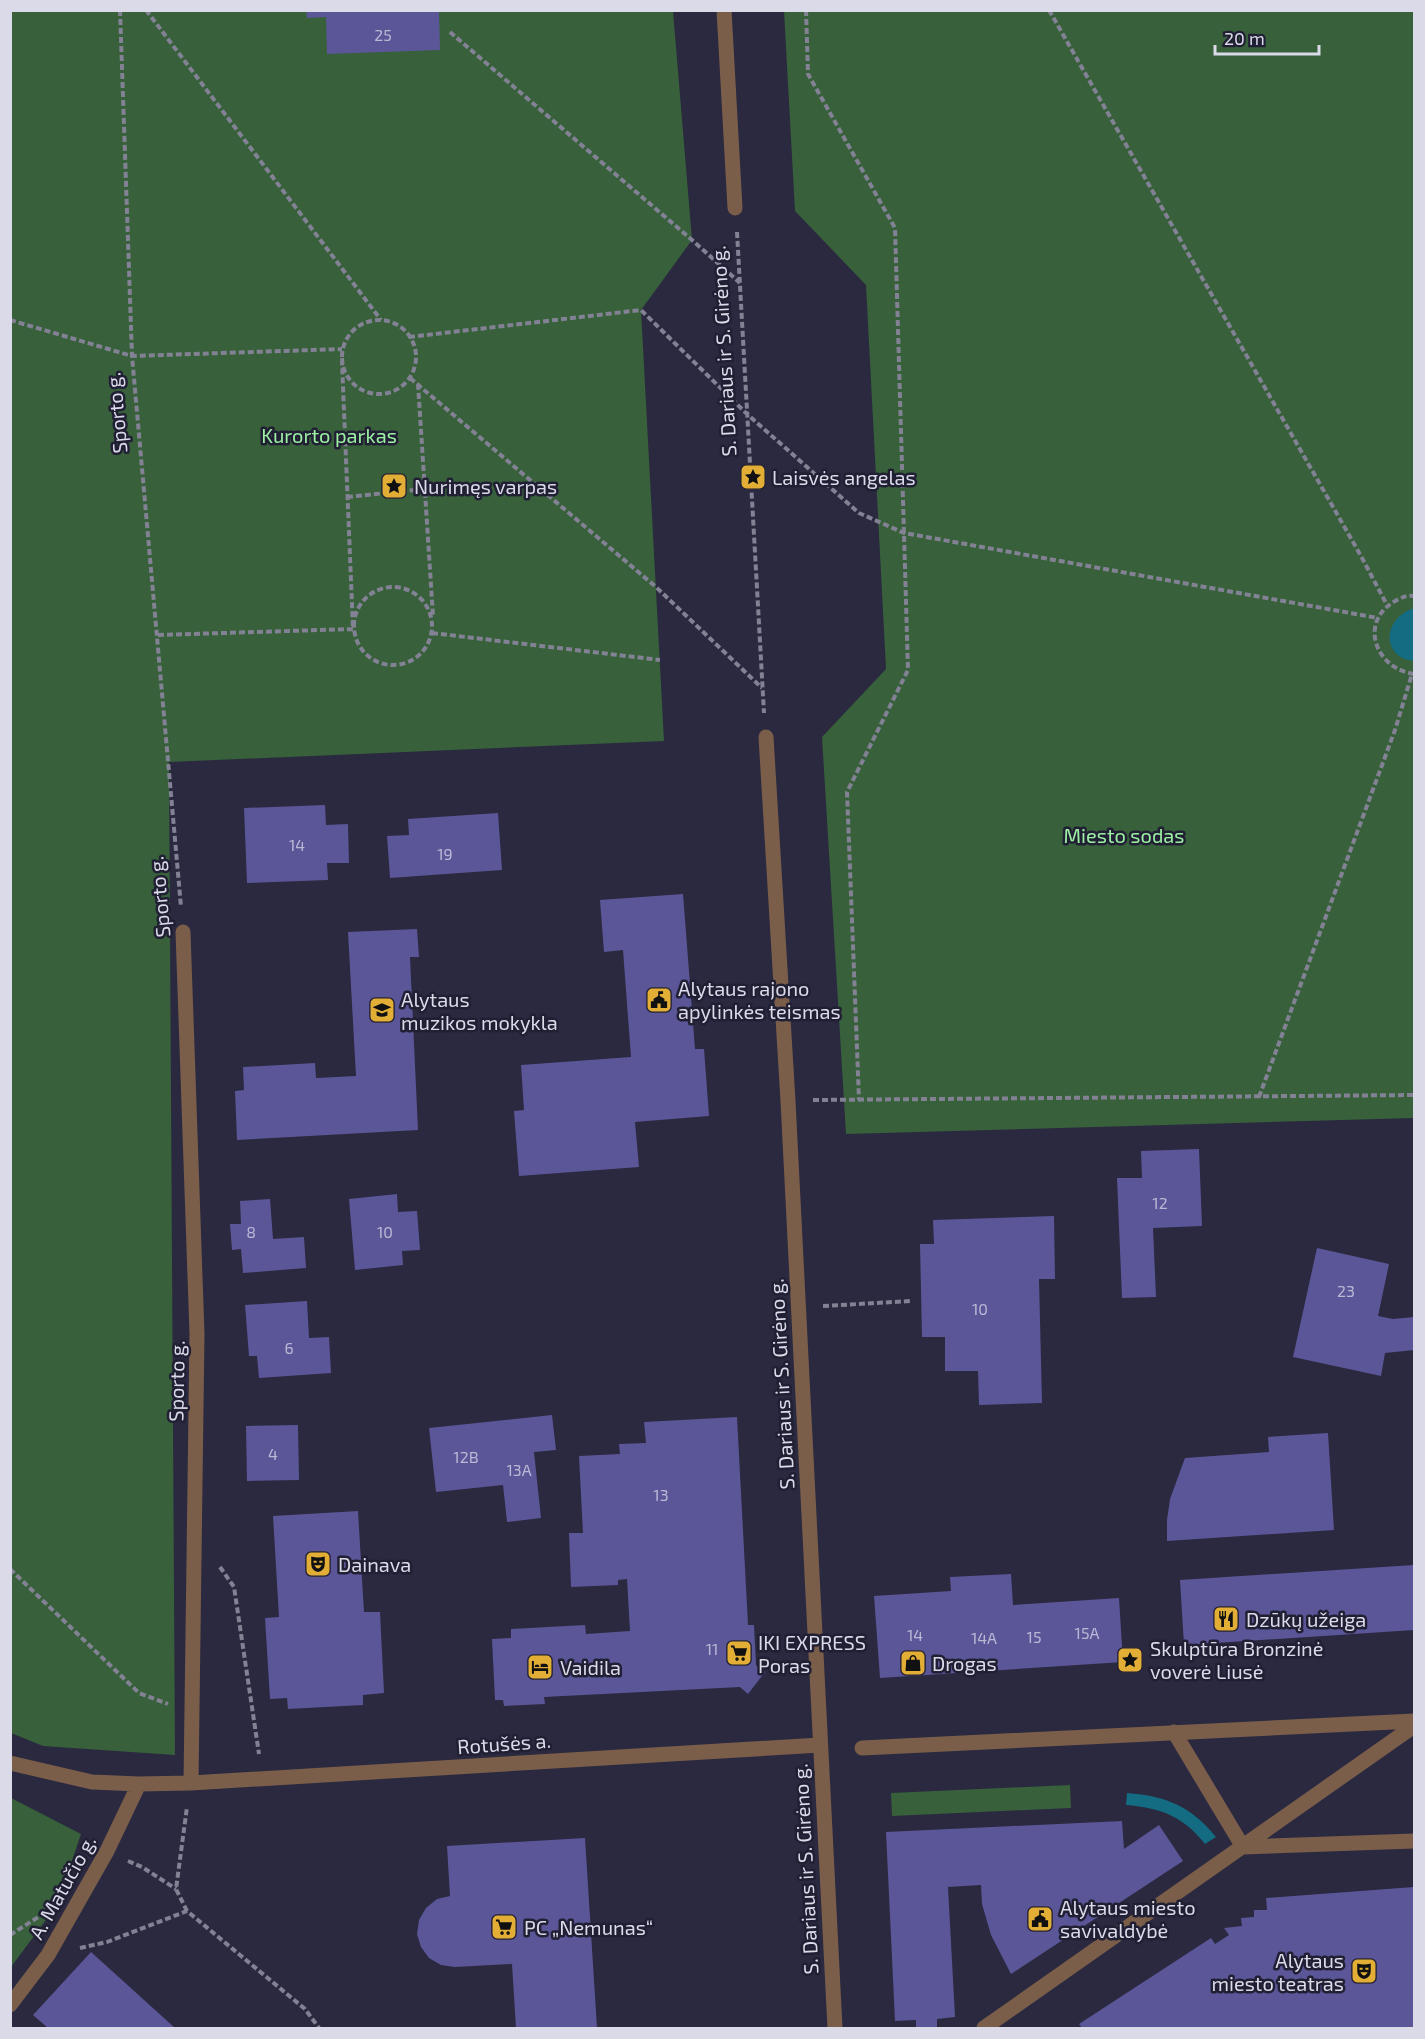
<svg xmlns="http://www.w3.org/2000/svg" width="1425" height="2039" viewBox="0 0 1425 2039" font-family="'Exo 2',sans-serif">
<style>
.green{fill:#37603b}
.water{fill:#136c81}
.building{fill:#5b5698}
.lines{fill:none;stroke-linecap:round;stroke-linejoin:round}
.path{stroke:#838295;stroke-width:4;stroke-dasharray:6 3;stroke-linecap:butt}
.street{stroke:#7a5e4a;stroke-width:15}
.labels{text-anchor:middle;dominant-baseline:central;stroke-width:5;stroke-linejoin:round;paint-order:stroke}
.number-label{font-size:16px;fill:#bab9d5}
.street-label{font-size:20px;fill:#dadae9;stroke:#201f34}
.park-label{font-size:20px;fill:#9bf0a2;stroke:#201f34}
.poi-label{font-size:20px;fill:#dadae9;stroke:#201f34;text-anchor:start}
</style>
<rect width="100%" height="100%" fill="#2a293f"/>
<path class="green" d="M10,11h663l19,229 -51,70 23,431 -495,21 6,993 -132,-9 -32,-13z
M784,11h630v1107l-568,16 -24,-397 64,-68 -20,-384 -71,-74z
M1070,1785l1,23 -179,8 -1,-23z
M11,1798l70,36 -24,71 -46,62z"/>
<path class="water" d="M1411,609h3v52c-32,-3 -32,-40 -3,-52z
M1127,1793c39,3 64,13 89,44l-11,7c-22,-28 -44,-36 -79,-39z"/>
<path class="building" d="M306,10h133l1,40 -113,4 -1,-37 -19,1z
M325,805l1,20 22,-1 1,39h-22l1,17 -81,3 -3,-75z
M498,813l4,57 -112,8 -3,-42 22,-1 -1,-16z
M683,894l12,155h9l5,67 -74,6 4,45 -120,9 -5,-65 10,-1 -3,-45 110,-8 -8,-107 -19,2 -4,-52z
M417,929l2,28h-9l8,173 -181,10 -2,-49 9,-1 -1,-23 72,-4 1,15 40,-2 -8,-144z
M1199,1149l3,77 -49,2 3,69 -34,1 -5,-120h25l-1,-27z
M397,1194l1,18 19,-1 3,39 -18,1 1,14 -48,5 -6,-71z
M270,1199l3,40 31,-2 2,31 -63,5 -2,-24 -9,1 -2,-26h11l-1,-23z
M1054,1216l1,63h-16l3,124 -63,2 -1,-34h-33v-34h-23l-2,-93h14l-1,-24z
M1317,1248l72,16 -11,52 15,3 21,-2v33l-29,3 -4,23 -88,-19z
M307,1301l2,37 20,-1 2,36 -72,5 -2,-22h-8l-4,-51z
M552,1415l4,35 -22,2 7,66 -34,4 -4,-37 -67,7 -7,-64z
M737,1417l11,208h6l2,40 9,7 -17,22 -8,-7 -196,10 1,7 -41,2 -1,-6h-8l-3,-61 19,-1v-9l74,-4 1,9 44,-3 -3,-52 -9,1v5l-47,2 -2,-54h14l-4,-77 41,-2 -1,-10 27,-1 -2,-21z
M298,1425l1,55 -52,1 -1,-55z
M1328,1433l6,97 -167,11v-21l3,-21 15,-41 84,-6 -1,-15z
M358,1511l6,101h16l4,81 -21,2v10l-75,4 -1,-11 -17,1 -5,-81 14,-1 -6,-101z
M1414,1565v65l-230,15 -4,-65z
M1011,1574l2,31 106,-7 4,64 -243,16 -6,-82 77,-5 -1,-14z
M1122,1821l2,28 35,-24 24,36 -172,113 -20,-39 -9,-31 -1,-19 -33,2 7,130 -18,2v9h-21v-8l-21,1 -9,-189z
M585,1838l12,190h-81l-4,-64 -57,3 -14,-2 -12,-7 -8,-11 -4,-13 2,-14 7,-12 11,-9 13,-3 -3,-50z
M1414,1887v141h-332l-3,-4 132,-86 4,6 14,-9 -5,-7 18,-2 -1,-8 13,-1v-7h13l-1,-12z
M91,1952l84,76h-127l-15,-13z"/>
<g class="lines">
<path class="path" d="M120,10l12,346 49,551
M146,10l235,310
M806,10l2,64 87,154 13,442 -61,122 12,308
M1049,10l312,546 26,49
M450,32l242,208 48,43
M737,232l27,481
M10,320l122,36 210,-7
M342 357a37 37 0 1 1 74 0a37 37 0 1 1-74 0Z
M409,337l232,-27 106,104 112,99 45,20 474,85
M410,378l246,209 106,101
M418,384l15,232
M347,497l78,-8
M354 626a39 39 0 1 1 78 0a39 39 0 1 1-78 0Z
M432,633l228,27
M158,635l195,-6 -11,-267
M1414,674c-40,-6 -56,-54 -17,-74 6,-3 10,-5 17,-4
M1259,1097l136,-367 17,-56
M813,1100l601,-5
M823,1306l88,-5
M220,1567l14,20 25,167
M10,1569l129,124 29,11
M128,1861l14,6 34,22
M187,1911l-11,-22 11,-82
M10,1935l30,-19
M80,1948l27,-6 80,-31 118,98 14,19"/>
<path class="street" d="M724,10l11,198
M766,737l22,364 47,927
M183,932l14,402 -6,449
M1174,1732l69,115 171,-6
M862,1748l552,-27
M10,1763l82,19 47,2 52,-1 629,-38
M10,2005l38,-50 59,-104 32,-67
M984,2028l430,-302"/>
</g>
<defs>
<g id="sight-square" transform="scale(1.35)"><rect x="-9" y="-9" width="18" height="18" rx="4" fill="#e3ae35" stroke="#201f34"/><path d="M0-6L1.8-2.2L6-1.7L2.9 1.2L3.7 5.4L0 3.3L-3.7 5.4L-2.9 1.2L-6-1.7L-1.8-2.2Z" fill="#111"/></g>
<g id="civic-square" transform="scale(1.35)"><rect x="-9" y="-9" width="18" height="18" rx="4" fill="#e3ae35" stroke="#201f34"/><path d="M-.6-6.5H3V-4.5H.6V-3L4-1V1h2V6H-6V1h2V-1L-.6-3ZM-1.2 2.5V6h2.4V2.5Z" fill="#111"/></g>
<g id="school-square" transform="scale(1.35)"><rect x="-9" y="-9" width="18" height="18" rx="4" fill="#e3ae35" stroke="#201f34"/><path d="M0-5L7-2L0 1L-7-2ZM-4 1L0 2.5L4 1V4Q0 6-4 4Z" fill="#111"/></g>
<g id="theatre-square" transform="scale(1.35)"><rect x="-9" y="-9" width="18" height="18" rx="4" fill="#e3ae35" stroke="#201f34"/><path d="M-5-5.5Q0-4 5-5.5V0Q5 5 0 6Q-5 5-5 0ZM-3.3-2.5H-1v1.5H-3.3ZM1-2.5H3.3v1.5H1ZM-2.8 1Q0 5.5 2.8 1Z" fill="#111"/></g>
<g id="restaurant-square" transform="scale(1.35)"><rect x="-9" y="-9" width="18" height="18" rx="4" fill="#e3ae35" stroke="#201f34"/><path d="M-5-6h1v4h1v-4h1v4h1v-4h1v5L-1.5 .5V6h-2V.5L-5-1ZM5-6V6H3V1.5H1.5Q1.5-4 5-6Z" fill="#111"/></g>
<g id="supermarket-square" transform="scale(1.35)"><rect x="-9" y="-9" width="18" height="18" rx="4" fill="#e3ae35" stroke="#201f34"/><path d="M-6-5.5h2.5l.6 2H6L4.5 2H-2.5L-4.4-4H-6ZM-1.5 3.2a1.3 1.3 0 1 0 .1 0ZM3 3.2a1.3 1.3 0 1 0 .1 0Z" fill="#111"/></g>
<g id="shop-square" transform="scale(1.35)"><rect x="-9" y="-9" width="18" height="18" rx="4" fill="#e3ae35" stroke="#201f34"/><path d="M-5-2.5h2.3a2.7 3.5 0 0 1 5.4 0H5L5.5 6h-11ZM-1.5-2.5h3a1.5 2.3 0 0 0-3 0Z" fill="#111"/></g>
<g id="hotel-square" transform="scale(1.35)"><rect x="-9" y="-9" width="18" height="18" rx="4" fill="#e3ae35" stroke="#201f34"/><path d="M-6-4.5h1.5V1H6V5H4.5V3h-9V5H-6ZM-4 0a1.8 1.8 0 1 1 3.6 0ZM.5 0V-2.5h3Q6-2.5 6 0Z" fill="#111"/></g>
</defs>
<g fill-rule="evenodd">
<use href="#sight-square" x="753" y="477"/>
<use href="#sight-square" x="394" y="486"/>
<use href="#civic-square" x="659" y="1000"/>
<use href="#school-square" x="382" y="1010"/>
<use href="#theatre-square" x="318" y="1564"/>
<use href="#restaurant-square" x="1226" y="1619"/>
<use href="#supermarket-square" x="739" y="1653"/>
<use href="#sight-square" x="1130" y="1660"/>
<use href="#shop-square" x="913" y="1663"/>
<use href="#hotel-square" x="540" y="1667"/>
<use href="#civic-square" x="1040" y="1919"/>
<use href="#supermarket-square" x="504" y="1927"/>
<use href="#theatre-square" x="1364" y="1971"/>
</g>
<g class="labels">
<g class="number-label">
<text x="383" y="34">25</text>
<text x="297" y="844">14</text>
<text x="445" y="853">19</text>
<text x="1160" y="1202">12</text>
<text x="251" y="1231">8</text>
<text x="385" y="1231">10</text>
<text x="1346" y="1290">23</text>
<text x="980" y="1308">10</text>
<text x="289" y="1347">6</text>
<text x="273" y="1453">4</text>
<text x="466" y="1456">12B</text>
<text x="519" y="1469">13A</text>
<text x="661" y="1494">13</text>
<text x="1087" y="1632">15A</text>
<text x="915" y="1634">14</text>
<text x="1034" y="1636">15</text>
<text x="984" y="1637">14A</text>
<text x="712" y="1648">11</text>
</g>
<g class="street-label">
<text transform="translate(723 351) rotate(-93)">S. Dariaus ir S. Girėno g.</text>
<text transform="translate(116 413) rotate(-95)">Sporto g.</text>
<text transform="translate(159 897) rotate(-95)">Sporto g.</text>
<text transform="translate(176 1381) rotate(-89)">Sporto g.</text>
<text transform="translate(781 1384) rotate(-93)">S. Dariaus ir S. Girėno g.</text>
<text transform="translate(504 1743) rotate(-4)">Rotušės a.</text>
<text transform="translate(805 1869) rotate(-93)">S. Dariaus ir S. Girėno g.</text>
<text transform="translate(62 1887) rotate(-61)">A. Matučio g.</text>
</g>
<g class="park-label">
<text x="329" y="435">Kurorto parkas</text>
<text x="1124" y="835">Miesto sodas</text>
</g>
<g class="poi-label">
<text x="772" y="477">Laisvės angelas</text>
<text x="414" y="486">Nurimęs varpas</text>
<text x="678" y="988">Alytaus rajono<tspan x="678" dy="23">apylinkės teismas</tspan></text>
<text x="401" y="999">Alytaus<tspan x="401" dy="23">muzikos mokykla</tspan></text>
<text x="338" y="1564">Dainava</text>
<text x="1246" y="1619">Dzūkų užeiga</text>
<text x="758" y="1642">IKI EXPRESS<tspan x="758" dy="23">Poras</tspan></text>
<text x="1150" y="1648">Skulptūra Bronzinė<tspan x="1150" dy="23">voverė Liusė</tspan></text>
<text x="932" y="1663">Drogas</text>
<text x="560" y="1667">Vaidila</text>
<text x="1060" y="1907">Alytaus miesto<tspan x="1060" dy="23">savivaldybė</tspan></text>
<text x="524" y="1927">PC „Nemunas“</text>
<text x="1344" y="1960" text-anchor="end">Alytaus<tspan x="1344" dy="23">miesto teatras</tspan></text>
</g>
</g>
<rect width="1425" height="2039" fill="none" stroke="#dadae9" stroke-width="24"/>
<path d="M1215 45v9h104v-9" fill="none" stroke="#dadae9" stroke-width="3"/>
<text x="1224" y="45" font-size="18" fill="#dadae9" stroke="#201f34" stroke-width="4.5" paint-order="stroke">20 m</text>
</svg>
